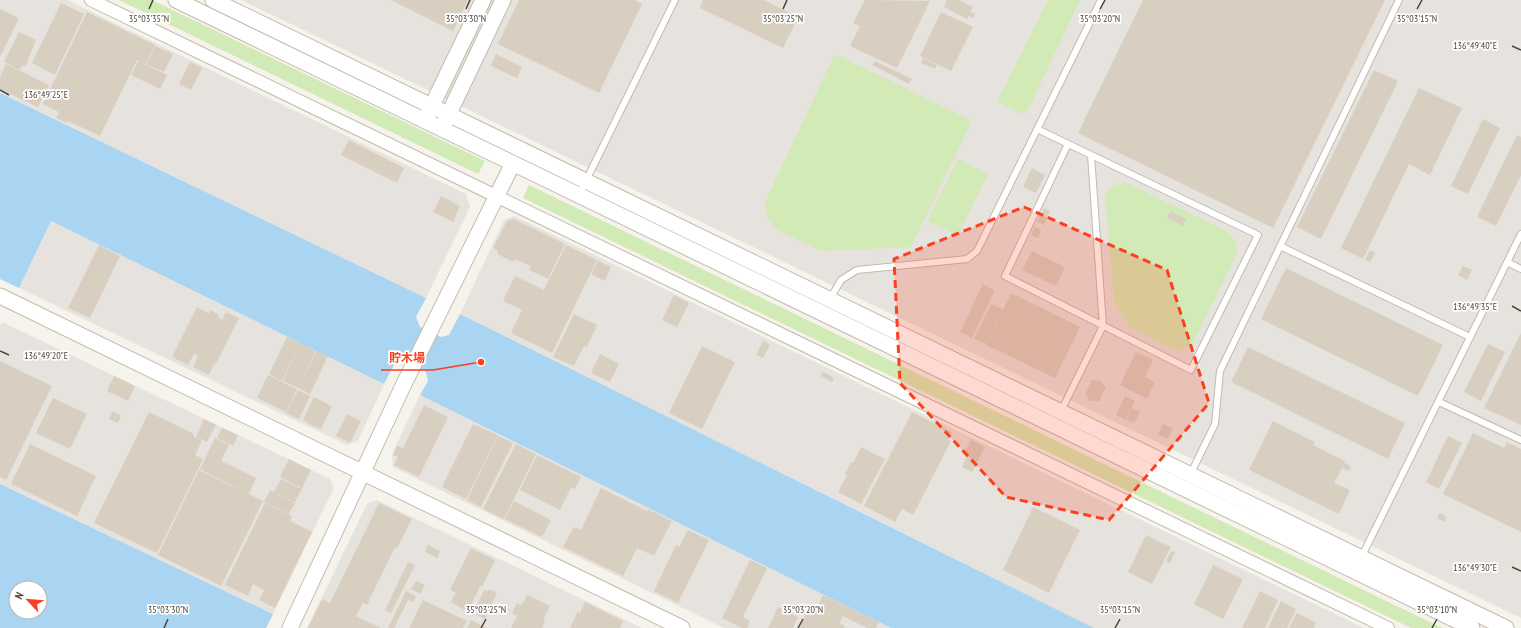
<svg xmlns="http://www.w3.org/2000/svg" width="1521" height="628" viewBox="0 0 1521 628" font-family="'PT Sans Narrow','Noto Sans JP',sans-serif">
<style>
.industrial{fill:#e6e2dd}
.green{fill:#d2eab5}
.water{fill:#a9d4f2;fill-rule:evenodd}
.building{fill:#d8cfc1}
.lines{fill:none;stroke-linecap:round;stroke-linejoin:round}
.service-casing{stroke:#c2bbae;stroke-width:8}
.minor-casing{stroke:#c2bbae;stroke-width:14}
.tertiary-casing{stroke:#c2bbae;stroke-width:17}
.service{stroke:#fff;stroke-width:6}
.minor{stroke:#fff;stroke-width:12}
.tertiary{stroke:#fff;stroke-width:15}
.marked{fill:#fc3f1d;fill-opacity:0.2;stroke:#fc3f1d;stroke-width:3;stroke-dasharray:8 5;stroke-linejoin:round}
.ticks{fill:none;stroke:#4b4439;stroke-width:1.5}
.ticks-label{font-size:10px;text-anchor:middle;fill:#4b4439;stroke:#fff;stroke-width:3.5;stroke-linejoin:round;paint-order:stroke}
.leader{fill:none;stroke:#fc3f1d;stroke-width:1.5}
.callout-dot{fill:#fc3f1d;stroke:#fff;stroke-width:1.5}
.callout-label{font-size:12px;text-anchor:middle;font-weight:bold;fill:#fc3f1d;stroke:#fff;stroke-width:3.5;stroke-linejoin:round;paint-order:stroke}
</style>
<rect width="100%" height="100%" fill="#f6f3ec"/>
<path class="industrial" d="M0,0h67l399,194 4,13 -44,91 -426,-205z
M241,0h1280v618l-1091,-527z
M514,216l850,412h-270l-634,-314 44,-94z
M51,221l333,163 -26,57 -11,4 -328,-157z
M2,322l328,157 4,9 -61,126 -273,-130v-158z
M420,395l471,233h-167l-331,-161 -1,-13z
M377,500l265,128h-335l60,-124z"/>
<path class="green" d="M119,0h33l333,161 -7,13z
M1048,0h32l-52,110 -6,4 -25,-12z
M835,54l137,67 -61,126 -89,4 -45,-21 -11,-16 -1,-12z
M958,159l30,15 -30,61 -30,-14z
M1126,183l101,48c7,7 10,12 10,22l-44,90 -13,8 -7,-2 -44,-22 -15,-26 -9,-106c4,-10 11,-11 21,-12z
M529,185l913,443h-31l-888,-430z"/>
<path class="water" d="M0,93l426,205 -10,19 4,10 21,10 8,-2 11,-21 634,314h-203l-471,-233 8,-14 -2,-9 -24,-12 -7,3 -11,21 -333,-163 -32,67 -19,-9z
M0,484l273,130 -7,14h-266zM16,588h24v24h-24z"/>
<path class="building" d="M391,0h77l-15,31z
M519,0h116l7,4 -43,89 -101,-49z
M703,0h61l34,17 -15,31 -83,-40z
M865,0l65,1 -33,67 -47,-22 10,-20 -7,-3z
M947,0h12l14,7 -3,5 5,2 -2,4 -4,-2 -2,3 -23,-12z
M1143,0h242l-112,228 -195,-95z
M61,3l23,11 -29,61 -23,-12z
M0,9l19,9 -19,39z
M87,12l68,33 -10,19 -8,-4 -37,76 -32,-15 -1,2 -11,-5 3,-6 -16,-8z
M941,12l32,15 -22,44 -31,-15z
M19,32l17,8 -11,27 -3,-2 -2,5 -16,-8z
M155,46l18,8 -9,18 -18,-8z
M496,54l26,13 -5,11 -26,-12z
M923,58l14,7 -2,4 -14,-6z
M138,61l29,14 -7,14 -29,-14z
M875,61l37,18 -3,5 -37,-19z
M190,62l12,6 -11,22 -12,-6z
M6,64l43,21 -11,22 -38,-18v-12z
M1374,70l24,11 -77,158 -24,-12z
M1419,88l43,20 -32,67 -21,-11 -46,95 -22,-11z
M1483,119l17,9 -32,66 -17,-8z
M1517,135l4,2v38l-25,51 -19,-9z
M349,140l55,28 -7,15 -56,-28z
M1032,168l13,7 -9,18 -13,-6z
M441,196l19,10 -7,16 -20,-10z
M1044,208l6,3 -6,14 -7,-3z
M1170,211l16,8 -3,7 -16,-8z
M514,219l51,25 -17,35 -19,-9 2,-4 -16,-7 -2,3 -16,-8 1,-3 -5,-3 14,-27z
M1035,227l6,3 -3,8 -7,-3z
M99,245l21,11 -30,62 -22,-10z
M566,245l31,15 -45,93 -41,-20 11,-23 -19,-9 12,-25 29,14z
M1370,250l5,3 -5,9 -5,-2z
M1032,251l33,16 -9,19 -34,-16z
M598,261l13,6 -6,14 -14,-7z
M1463,266l9,4 -5,10 -9,-5z
M1286,268l157,77 -25,51 -157,-77z
M983,284l12,6 -23,48 -12,-6z
M1011,293l69,34 -25,51 -69,-33z
M674,295l15,8 -12,24 -15,-7z
M991,304l12,5 -17,35 -12,-5z
M197,307l12,6 1,-3 9,5 -1,2 4,3 4,-8 13,6 -23,46 -2,-1 -5,12 -16,-8 5,-11 -4,-2 -6,11 -16,-8z
M574,314l23,11 -10,22 -3,-1 -10,20 -21,-9z
M1521,333v92l-37,-17z
M287,337l14,6 -19,38 -13,-7z
M763,341l7,4 -7,13 -7,-3z
M301,343l15,8 -18,37 -15,-7z
M1488,344l17,8 -24,49 -17,-9z
M702,346l33,16 -33,67 -33,-16z
M1248,347l157,76 -17,36 -157,-77z
M317,351l11,5 -18,38 -12,-6z
M1136,352l17,8 -8,17 10,5 -8,17 -27,-14z
M600,354l19,10 -9,18 -19,-9z
M0,361l52,25 -46,94 -6,-3z
M823,372l11,6 -2,4 -11,-6z
M268,375l29,14 -11,23 -29,-14z
M114,376l21,10 -7,15 -21,-10z
M1092,380l8,1 6,6 -7,14h-9l-5,-7z
M298,390l12,6 -11,23 -13,-6z
M1125,396l10,5 -9,19 -10,-5z
M314,397l18,9 -11,23 -14,-6v-1l-4,-2z
M53,398l34,16 -17,35 -34,-16z
M424,405l24,12 -29,60 -25,-12 4,-8 -5,-2 4,-9 6,2z
M1132,408l8,4 -6,11 -7,-3z
M113,411l8,5 -3,7 -9,-4z
M149,412l45,22 -1,2 9,5 -7,14 8,4 -46,94 -63,-30z
M912,412l40,20 -4,8 3,1 -38,74 -11,-6 -7,13 -31,-16z
M347,414l14,7 -11,22 -14,-7z
M204,419l12,6 -9,17 -11,-5z
M1273,421l42,21 -2,3 32,16 -1,2 7,3 -2,5 -7,-3 -8,15 16,7 -11,24 -90,-44z
M473,424l25,11 -32,64 -24,-12z
M1163,424l10,4 -5,11 -10,-4z
M222,428l16,7 -5,11 -16,-8z
M1473,433l31,15 3,-6 14,7v83l-78,-38z
M498,436l15,7 -32,64 -14,-7z
M1448,436l14,7 -23,46 -13,-7z
M215,438l14,7 -8,16 35,17 -7,16 -49,-25z
M971,440l14,7 -13,25 -10,-5 5,-11 -4,-2z
M30,444l66,32 -19,40 -66,-32z
M516,444l20,10 -32,65 -21,-10z
M861,447l24,12 -24,45 -23,-12 9,-17 -2,-1 6,-12 2,1z
M537,455l44,22 -6,12 -4,-2 -11,23 -40,-20z
M289,459l22,11 -9,18 -22,-11z
M199,470l64,31 -42,85 -63,-31z
M281,479l21,10 -7,13 -21,-10z
M601,488l46,23 1,-2 24,12 -18,35 -17,-8 -14,28 -60,-29 11,-20 7,3z
M270,490l25,13 -6,11 -25,-12z
M514,501l37,19 -9,17 -37,-18z
M265,503l27,13 -2,5 22,11 -37,76 -16,-8 5,-10 -11,-6 -5,12 -23,-11z
M379,503l33,16 -15,29 -2,-1 -28,58 -4,-2 -7,13 25,12h-73l14,-29 8,4z
M1033,507l47,23 -31,63 -46,-23z
M1440,513l7,4 -3,5 -7,-4z
M688,530l21,10 -31,63 -24,-12 22,-46 3,2z
M1146,535l25,12 -19,37 -24,-12z
M428,545l12,6 -3,7 -12,-6z
M471,548l24,12 -13,27 -2,-1 -12,26 -17,-10 5,-9 -6,-3z
M1171,551l4,1 -5,11 -4,-2z
M750,560l17,8 -24,49 7,4 -3,7h-5l-20,-10z
M408,562l7,3 -24,48 -6,-3z
M1213,565l30,14 -20,40 -29,-15z
M416,581l9,4 -5,9 -9,-5z
M489,589l8,4 -12,26 -9,-4 2,-3 -3,-2 9,-20 4,2z
M406,591l10,5 -3,6 -5,-2 -14,28h-6z
M1260,591l18,9 -13,28h-23z
M527,595l23,11 -7,14 2,1 -3,7h-31l6,-12 -5,-3 5,-10 5,2z
M823,595l56,27 -3,6h-9l-24,-12 -4,7 6,3 -1,2h-45l9,-19 7,3z
M423,600l44,21 -4,7h-54z
M1281,601l15,8 -9,19h-19z
M585,602l38,19 -3,7h-50l8,-17 2,2z
M778,607l20,10 -5,11h-25z
M1297,613l19,10 -2,5h-25z
M471,620l16,8h-20z"/>
<g class="lines">
<g class="service-casing">
<path id="service" d="M1037,129l221,106 -67,135 -186,-94 63,-132
M579,195l96,-195
M1280,246l190,91
M1507,262l14,7
M830,299l11,-19 16,-10 110,-11 10,-8 124,-251
M1439,402l82,38
M1061,411l42,-85 -12,-171
M1190,475l25,-51 5,-53 179,-371
M1361,558l160,-324"/>
</g>
<g class="minor-casing">
<path id="minor" d="M91,0l1297,628"/>
</g>
<g class="tertiary-casing">
<path id="tertiary" d="M176,0l1296,628
M213,0c431,209 862,418 1293,628
M428,114l55,-114
M444,124l59,-124
M0,296l682,332
M290,628l112,-240 111,-225"/>
</g>
<use href="#service" class="service"/>
<use href="#minor" class="minor"/>
<use href="#tertiary" class="tertiary"/>
</g>
<path class="marked" d="M1024,207l143,63 42,133 -100,117 -103,-23 -106,-114 -6,-124z"/>
<path class="ticks" d="M149,9l4,-9M466,9l4,-9M783,9l4,-9M1100,9l5,-9M1417,9l5,-9M1512,46l9,4M0,90l9,5M1512,306l9,5M0,351l9,4M1512,567l9,4M164,628l4,-9M481,628l5,-9M798,628l5,-9M1115,628l5,-9M1432,628l5,-9"/>
<g class="ticks-label">
<text x="149" y="22">35°03'35"N</text>
<text x="466" y="22">35°03'30"N</text>
<text x="783" y="22">35°03'25"N</text>
<text x="1100" y="22">35°03'20"N</text>
<text x="1417" y="22">35°03'15"N</text>
<text x="1475" y="49">136°49'40"E</text>
<text x="46" y="98">136°49'25"E</text>
<text x="1475" y="310">136°49'35"E</text>
<text x="46" y="359">136°49'20"E</text>
<text x="1475" y="571">136°49'30"E</text>
<text x="168" y="613">35°03'30"N</text>
<text x="486" y="613">35°03'25"N</text>
<text x="803" y="613">35°03'20"N</text>
<text x="1120" y="613">35°03'15"N</text>
<text x="1437" y="613">35°03'10"N</text>
</g>
<path class="leader" d="M481 362L433 370H381"/>
<circle class="callout-dot" cx="481" cy="362" r="4"/>
<g class="callout-label">
<text x="407" y="362">貯木場</text>
</g>
<g transform="translate(28 600) rotate(296)"><circle r="19" fill="#ffffff" stroke="#b7b4b0"/>
<path d="M0-3L7 15L0 10L-7 15Z" fill="#fc3f1d"/>
<text y="-6" font-size="11" font-weight="bold" text-anchor="middle" fill="#4b4439">N</text>
</g>
</svg>
